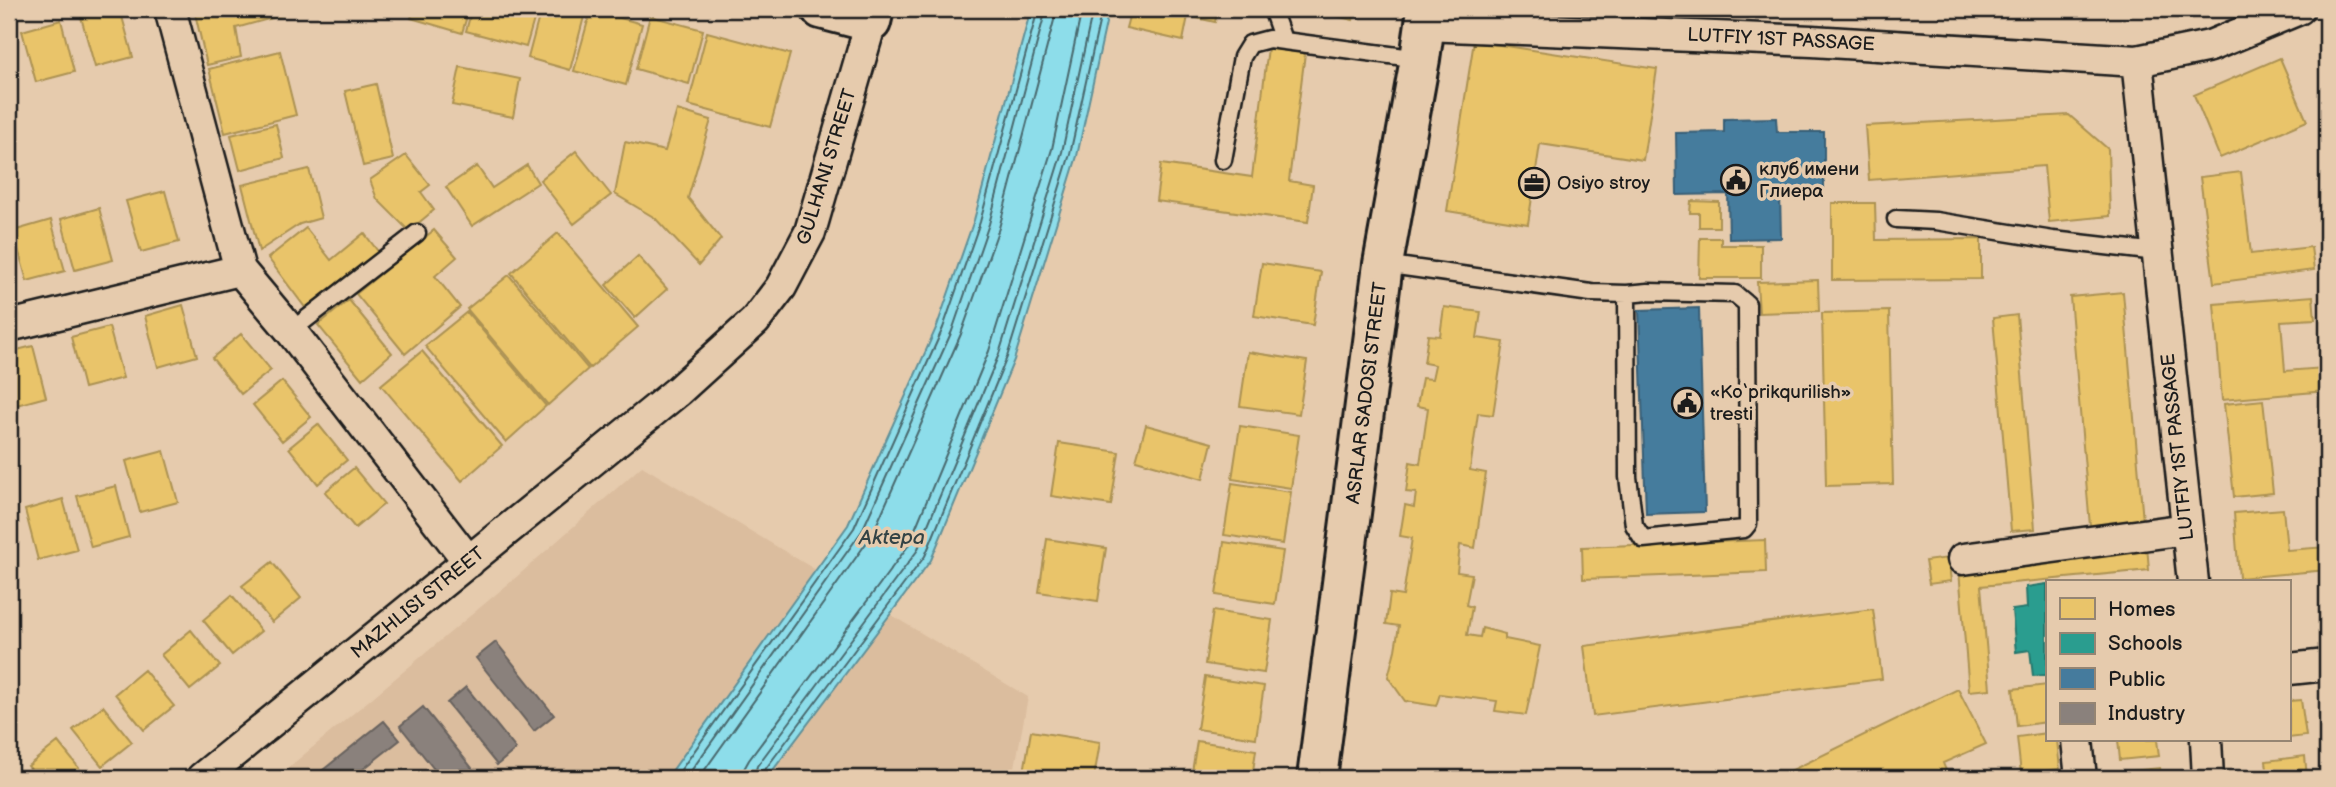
<svg xmlns="http://www.w3.org/2000/svg" width="2336" height="787" viewBox="0 0 2336 787" font-family="'Balsamiq Sans',sans-serif">
<style>
.built{fill:#dbbd9e}
.water{fill:#8dddea;stroke:#609098;stroke-width:2}
.homes{fill:#e9c46a;stroke:#ac9253;stroke-width:2}
.schools{fill:#2a9d8f;stroke:#26766c;stroke-width:2}
.public{fill:#457b9d;stroke:#395e76;stroke-width:2}
.industry{fill:#8a817c;stroke:#69635f;stroke-width:2}
.lines{fill:none;stroke-linecap:round;stroke-linejoin:round}
.shore{stroke:#49696e;stroke-width:2}
.lane-casing{stroke:#1c1c1c;stroke-width:21}
.street-casing{stroke:#1c1c1c;stroke-width:35}
.secondary-casing{stroke:#1c1c1c;stroke-width:44}
.lane{stroke:#e6cbad;stroke-width:16}
.street{stroke:#e6cbad;stroke-width:30}
.secondary{stroke:#e6cbad;stroke-width:38}
.labels{text-anchor:middle;dominant-baseline:central;stroke-width:7;stroke-linejoin:round;paint-order:stroke}
.street-label{font-size:19px;fill:#1c1c1c;stroke:#e6cbad}
.poi-label{font-size:19px;fill:#1c1c1c;stroke:#e6cbad;text-anchor:start}
.water-label{font-size:21px;font-style:italic;fill:#334345;stroke:#e6cbad}
</style>
<rect width="100%" height="100%" fill="#e6cbad"/>
<filter id="ink" filterUnits="userSpaceOnUse"><feTurbulence type="fractalNoise" baseFrequency=".0143" numOctaves="2"/><feDisplacementMap in="SourceGraphic" scale="14" xChannelSelector="R" yChannelSelector="G"/><feConvolveMatrix kernelMatrix="1 2 1 2 8 2 1 2 1" color-interpolation-filters="sRGB"/></filter>
<g filter="url(#ink)">
<path class="built" d="M642,466l386,231 -15,81h-737l237,-198z"/>
<path class="water" d="M1031,9h78l-32,147 -63,204 -83,200 -164,218h-100l181,-253 89,-199 37,-106z"/>
<path class="homes" d="M111,9h9l13,48 -38,10 -14,-50z
M194,9h88l1,6 -47,13 5,29 -34,8z
M414,9h55l-7,24 -51,-15z
M472,9h65l-11,38 -60,-16z
M541,9h45l-16,61 -42,-12z
M1131,9h87l-3,13 -27,-6 -5,25 -57,-13z
M1316,9h40l-3,11 -38,-9z
M1884,9h94v3z
M591,10l51,14 -16,61 -52,-14z
M650,16l53,14 -14,54 -53,-15z
M61,20l13,52 -38,10 -14,-51z
M707,32l83,22 -20,73 -82,-22z
M1474,41l183,28 -14,91 -103,-16 -12,80 -81,-13z
M1268,48l37,5 -16,128 24,4 -5,37 -152,-21 5,-37 91,13z
M280,51l16,64 -71,18 -16,-64z
M2280,58l27,63 -87,37 -26,-63z
M460,67l60,12 -7,38 -61,-12z
M376,84l17,75 -30,7 -18,-75z
M677,110l34,10 -23,78 33,41 -22,26 -44,-47 -40,-24 10,-52 40,9z
M2069,115l39,34 2,67 -61,6 -5,-56 -175,14 -4,-54z
M276,124l8,34 -44,12 -9,-35z
M576,151l35,44 -37,29 -34,-44z
M406,155l24,30 -9,7 13,18 -25,21 -32,-32 -7,-19z
M527,165l11,18 -66,43 -26,-39 31,-21 15,22z
M309,169l12,49 -21,6 -41,27 -17,-66z
M2241,172l10,82 60,-7 3,23 -100,13 -14,-106z
M165,191l14,51 -38,10 -15,-51z
M1691,201l28,1v25h-20v-14h-9z
M1832,203h43l1,37 105,-1v40l-149,1z
M99,208l14,52 -38,10 -14,-51z
M51,220l14,51 -38,10 -14,-50z
M306,228l25,32 33,-27 16,21 -73,56 -39,-52z
M434,230l23,27 -22,19 25,31 -55,47 -49,-60z
M558,233l80,94 -48,41 -79,-95z
M1700,238h21v7h40v33h-62z
M9,253l8,31 -8,3z
M638,256l29,33 -32,29 -29,-33z
M1262,263l59,9 -8,53 -59,-9z
M509,275l79,94 -40,36 -81,-96z
M1818,280l1,31 -60,2 -2,-31z
M2123,292l20,229 -53,5 -20,-229z
M2313,296l2,23 -34,2 4,50 39,-3 2,23 -104,9 -8,-96z
M349,300l43,53 -30,26 -44,-54z
M183,305l14,51 -39,11 -13,-51z
M1444,307l37,5 -4,26 27,4 -11,73 -15,-2 -8,57 16,3 -11,75 -15,-3 -3,27 15,2 -6,31 6,2 -5,28 13,2 2,-9 23,6v5l35,7 -14,69 -31,-4 2,-10 -57,-7 -4,12 -31,-5 -17,-24 7,-27 4,-24 -13,-2 4,-30 13,2 9,-58 -12,-2 5,-31 9,2 2,-14 -10,-1 4,-30 10,2 8,-56 -11,-2 5,-28 10,1 3,-14 -11,-2 4,-28 12,1z
M1889,311l4,173 -67,2 -4,-173z
M467,312l79,94 -40,36 -81,-96z
M2017,315l18,214 -24,2 -18,-213z
M109,327l14,51 -39,10 -13,-51z
M241,334l30,36 -30,24 -29,-36z
M33,346l13,51 -37,10v-55z
M422,351l80,95 -40,35 -81,-96z
M1248,352l59,9 -8,53 -59,-8z
M282,381l29,36 -29,24 -29,-36z
M2263,400l10,93 -39,4 -10,-93z
M318,424l29,36 -29,24 -29,-36z
M1146,425l66,18 -9,36 -67,-19z
M1240,426l59,9 -8,53 -59,-9z
M1059,443l60,9 -8,53 -60,-9z
M164,451l14,51 -38,10 -14,-51z
M354,468l30,36 -29,24 -30,-36z
M1232,483l59,9 -8,52 -59,-9z
M116,486l13,51 -38,10 -14,-51z
M63,499l14,51 -39,10 -13,-50z
M2283,509l4,41 40,-3v23l-88,8 -5,-65z
M9,534l8,30 -8,2z
M1047,539l59,9 -8,53 -59,-9z
M1765,540l1,32 -183,7 -1,-32z
M1224,542l59,9 -8,53 -59,-9z
M2147,545l2,25 -168,16 9,103 -21,2 -10,-121z
M1948,558l3,23 -22,3 -4,-23z
M272,562l29,36 -29,24 -30,-36z
M232,595l29,36 -29,24 -29,-35z
M1873,609l9,70 -289,37 -9,-70z
M1213,611l59,9 -8,53 -59,-9z
M191,630l29,36 -30,24 -29,-35z
M144,670l30,36 -30,24 -29,-36z
M1205,677l59,9 -8,52 -59,-9z
M2047,685v37l-30,4 -4,-37z
M1958,689l28,55 -43,19 6,15h-173z
M2301,700l5,36 -17,2v-37z
M103,706l29,36 -30,24 -29,-36z
M1031,731l69,11 -6,36h-71z
M2047,733v7h10l3,29 -39,5 -4,-37z
M2118,740h39l2,16 -39,4z
M1197,741l59,9 -4,28h-61z
M58,742l29,36h-49l-10,-12z
M2305,756l2,22h-39l-2,-17z
M2160,768l2,10h-39l-1,-6z"/>
<path class="schools" d="M2047,584v91l-14,1 -3,-26 -14,2 -4,-42 15,-2 -1,-21z"/>
<path class="public" d="M1776,118l1,14h47v60l-44,1 1,45 -52,1 -1,-45 -51,1 -1,-62 48,-1v-13z
M1699,308l6,204 -59,2 -7,-204z"/>
<path class="industry" d="M496,642l58,73 -20,16 -58,-73z
M466,687l50,62 -19,16 -50,-62z
M423,707l57,71h-39l-41,-52z
M384,721l16,19 -48,38h-39z"/>
<g class="lines">
<path class="shore" d="M675,778l179,-250 89,-200 37,-106 58,-213
M686,778l176,-247 90,-200 37,-107 57,-215
M699,778l173,-243 89,-201 38,-106 58,-219
M743,778l1,-9 5,-9 159,-214 81,-195 63,-202 30,-140
M754,778l3,-12 160,-215 82,-197 63,-202 31,-143
M762,778l2,-7 161,-215 82,-199 63,-203 32,-145"/>
<g class="lane-casing">
<path id="lane" d="M1272,9l11,31
M1223,160l19,-103 8,-13 19,-5 151,20
M1896,219l40,2 117,19 104,12
M1383,264l208,29 36,1 1,183 6,48 9,14 101,-10 4,-5 -1,-220 -12,-10 -87,-2 -21,2
M291,331l126,-98"/>
</g>
<g class="street-casing">
<path id="street" d="M170,9l70,261 51,61 178,231
M1425,25l387,16 325,20 73,-15 89,-37
M2137,61l56,521
M9,326l231,-56
M1963,559l224,-30
M2289,669l38,-4
M2077,740l4,38
M2206,740l2,38
M202,778l476,-387 77,-70 26,-34 29,-55 61,-210"/>
</g>
<g class="secondary-casing">
<path id="secondary" d="M821,9l50,13 3,-13
M1317,778l66,-514 37,-205 7,-50"/>
</g>
<use href="#lane" class="lane"/>
<use href="#street" class="street"/>
<use href="#secondary" class="secondary"/>
</g>
</g>
<defs>
<g id="civic-ring" transform="scale(1.575)"><circle r="9.5" fill="#e6cbad" stroke="#1c1c1c" stroke-width="1.5"/><path d="M-.6-6.5H3V-4.5H.6V-3L4-1V1h2V6H-6V1h2V-1L-.6-3ZM-1.2 2.5V6h2.4V2.5Z" fill="#1c1c1c"/></g>
<g id="office-ring" transform="scale(1.575)"><circle r="9.5" fill="#e6cbad" stroke="#1c1c1c" stroke-width="1.5"/><path d="M-6-3h4V-5.5h4V-3h4V5H-6ZM-1-4.5V-3h2v-1.5ZM-6 0V1H6V0Z" fill="#1c1c1c"/></g>
</defs>
<g fill-rule="evenodd">
<use href="#civic-ring" x="1736" y="180"/>
<use href="#office-ring" x="1534" y="183"/>
<use href="#civic-ring" x="1687" y="403"/>
</g>
<g class="labels">
<g class="street-label">
<text transform="translate(1781 40) rotate(3)">LUTFIY 1ST PASSAGE</text>
<text transform="translate(827 167) rotate(-73)">GULHANI STREET</text>
<text transform="translate(1367 393) rotate(-83)">ASRLAR SADOSI STREET</text>
<text transform="translate(2178 447) rotate(-96)">LUTFIY 1ST PASSAGE</text>
<text transform="translate(418 603) rotate(-39)">MAZHLISI STREET</text>
</g>
<g class="poi-label">
<text x="1759" y="169">клуб имени<tspan x="1759" dy="22">Глиера</tspan></text>
<text x="1557" y="183">Osiyo stroy</text>
<text x="1710" y="392">«Ko‘prikqurilish»<tspan x="1710" dy="22">tresti</tspan></text>
</g>
<g class="water-label">
<text x="892" y="537">Aktepa</text>
</g>
</g>
<rect width="2336" height="787" fill="none" stroke="#e6cbad" stroke-width="35"/>
<rect x="18" y="18" width="2301" height="752" fill="none" stroke="#1c1c1c" stroke-width="2.5" filter="url(#ink)"/>
<rect x="2046" y="580" width="245" height="161" fill="#e6cbad" stroke="#958573" stroke-width="2"/>
<rect x="2060" y="598" width="35" height="21" fill="#e9c46a" stroke="#958573" stroke-width="2"/>
<text x="2108" y="616" font-size="21" fill="#1c1c1c">Homes</text>
<rect x="2060" y="633" width="35" height="21" fill="#2a9d8f" stroke="#958573" stroke-width="2"/>
<text x="2108" y="650" font-size="21" fill="#1c1c1c">Schools</text>
<rect x="2060" y="668" width="35" height="21" fill="#457b9d" stroke="#958573" stroke-width="2"/>
<text x="2108" y="686" font-size="21" fill="#1c1c1c">Public</text>
<rect x="2060" y="703" width="35" height="21" fill="#8a817c" stroke="#958573" stroke-width="2"/>
<text x="2108" y="720" font-size="21" fill="#1c1c1c">Industry</text>
</svg>
